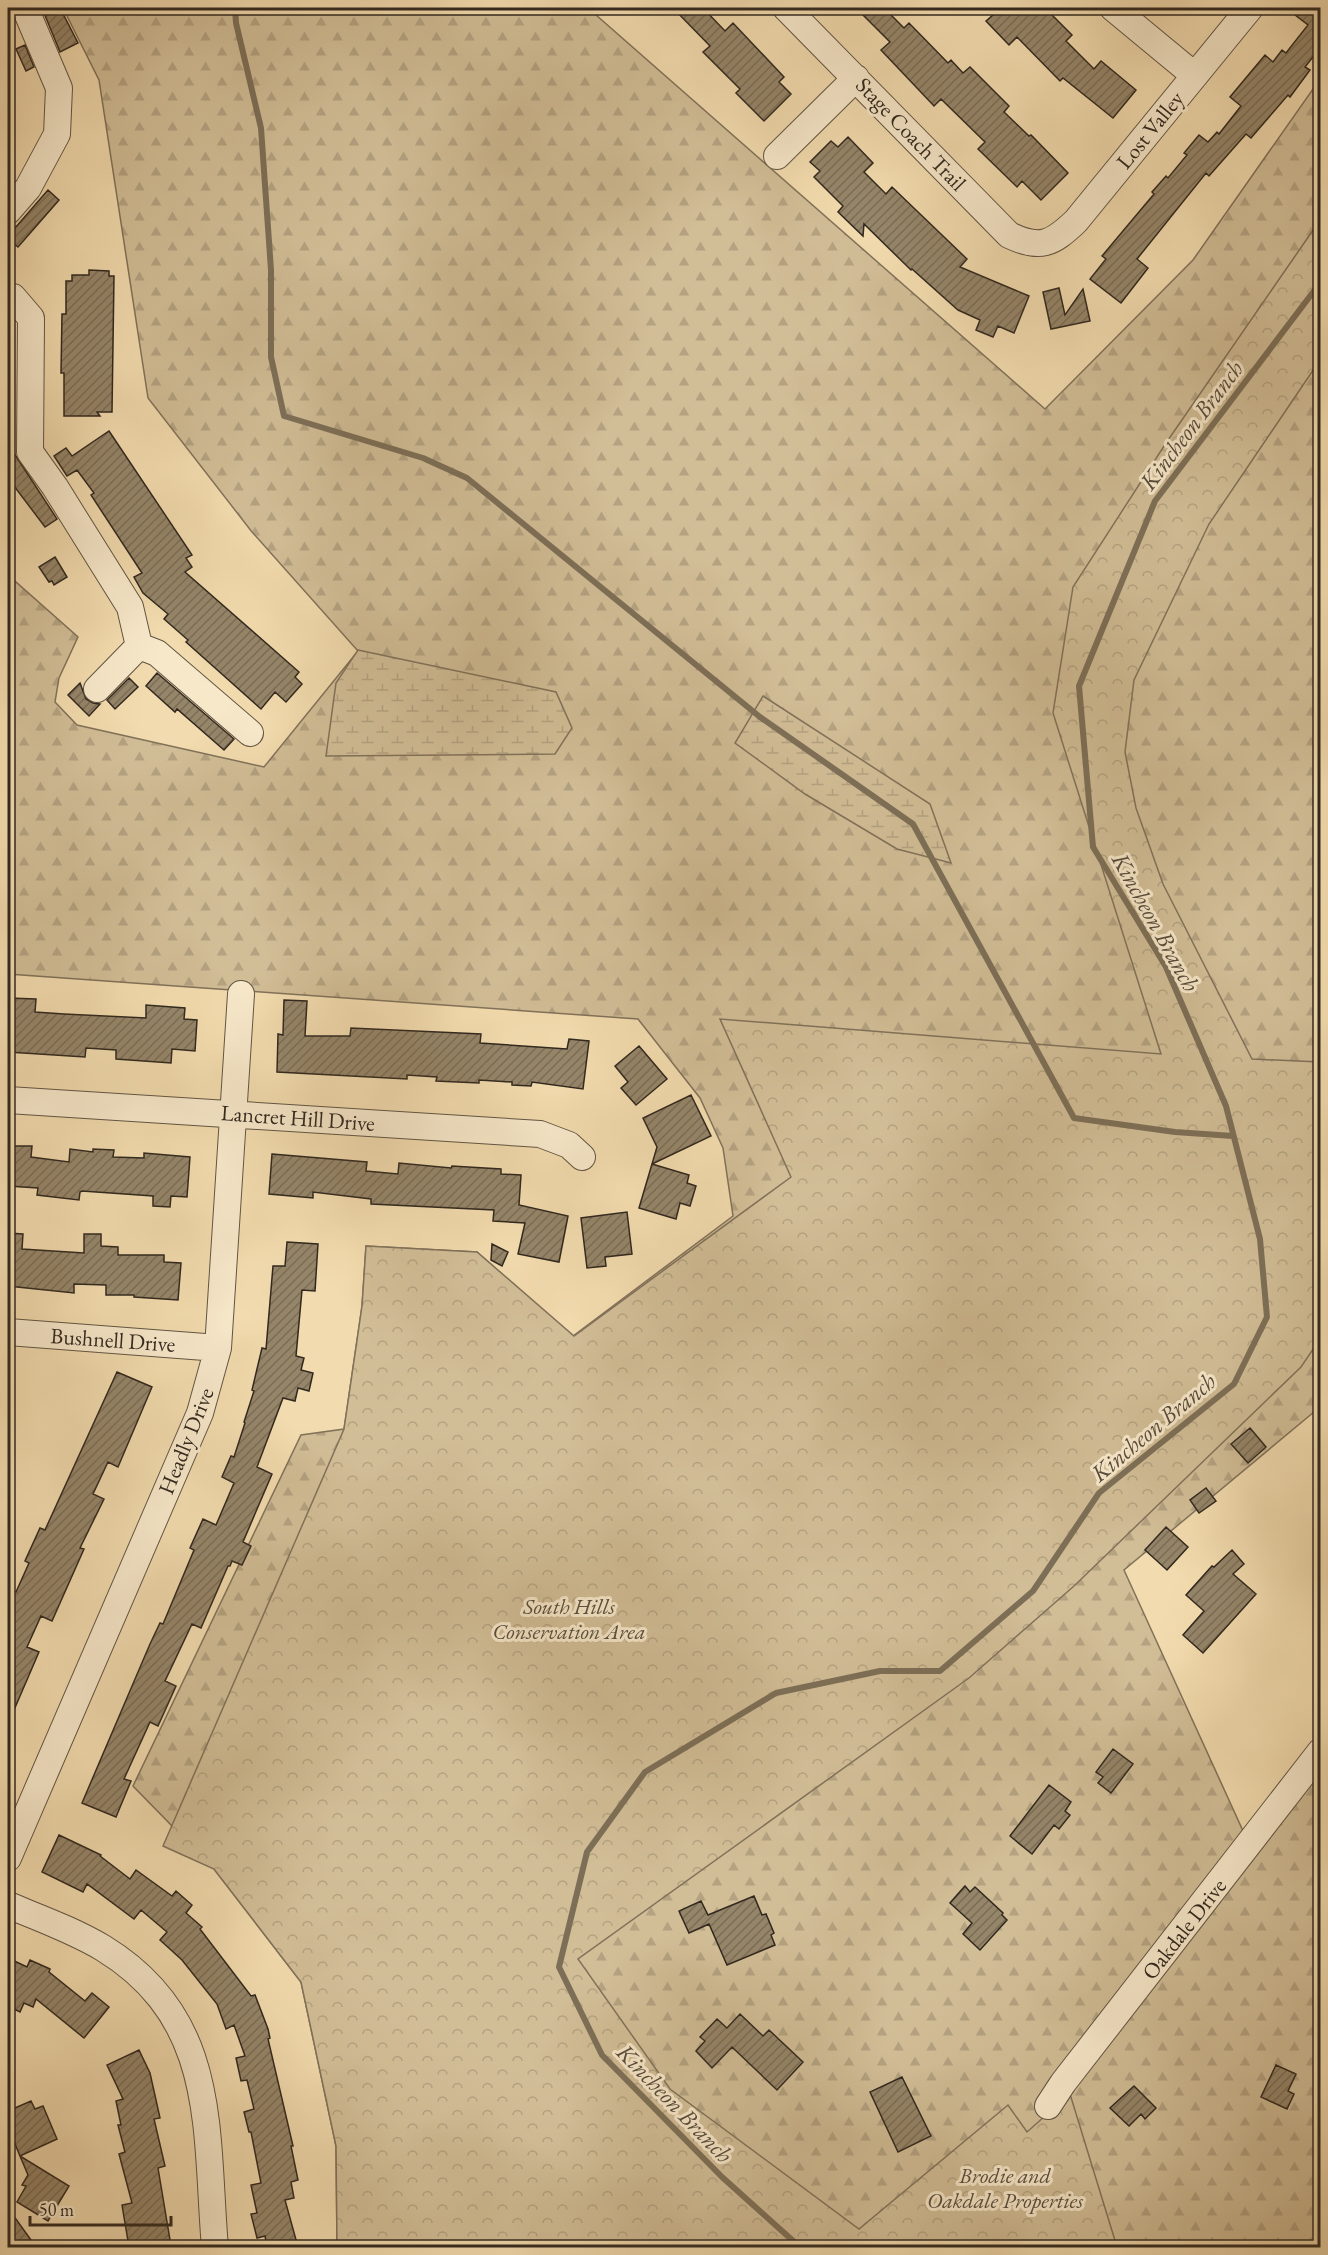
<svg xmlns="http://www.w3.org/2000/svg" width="1328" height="2255" viewBox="0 0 1328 2255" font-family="'EB Garamond',serif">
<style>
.forest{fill:url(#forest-firs);stroke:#81725a;stroke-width:1.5}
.wetland{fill:url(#wetland-marsh);stroke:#81725a;stroke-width:1.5}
.park{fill:url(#park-crowns);stroke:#81725a;stroke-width:1.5}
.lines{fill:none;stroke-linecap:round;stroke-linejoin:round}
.stream{stroke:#7d6f57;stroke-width:6}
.building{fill:url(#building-hatch);stroke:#31281f;stroke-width:1.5}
.minor-casing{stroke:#615543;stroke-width:28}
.minor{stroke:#f7e8ca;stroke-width:26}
.labels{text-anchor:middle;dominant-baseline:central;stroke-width:6;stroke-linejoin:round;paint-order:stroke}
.street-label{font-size:22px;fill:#31281f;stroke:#f7e8ca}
.park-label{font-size:22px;font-style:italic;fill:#594d3d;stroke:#f7e8ca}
.water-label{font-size:24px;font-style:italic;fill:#574b3b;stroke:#f7e8ca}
</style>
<defs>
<pattern id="forest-firs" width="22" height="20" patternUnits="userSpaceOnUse" patternTransform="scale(1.5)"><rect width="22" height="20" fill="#d1bd96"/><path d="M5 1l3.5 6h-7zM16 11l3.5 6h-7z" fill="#b4a281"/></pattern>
<pattern id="wetland-marsh" width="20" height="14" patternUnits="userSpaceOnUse" patternTransform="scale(1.5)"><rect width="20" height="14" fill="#d1bd96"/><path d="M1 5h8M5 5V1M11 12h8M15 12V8" fill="none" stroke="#b4a281"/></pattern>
<pattern id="park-crowns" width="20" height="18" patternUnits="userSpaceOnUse" patternTransform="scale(1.5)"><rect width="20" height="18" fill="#d1bd96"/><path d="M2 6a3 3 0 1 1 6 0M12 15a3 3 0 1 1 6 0" fill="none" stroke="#b4a281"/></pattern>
<pattern id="building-hatch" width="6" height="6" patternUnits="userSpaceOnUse" patternTransform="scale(1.5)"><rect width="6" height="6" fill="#958569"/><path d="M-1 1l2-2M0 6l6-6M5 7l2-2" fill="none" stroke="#7a6d56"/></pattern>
</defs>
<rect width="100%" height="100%" fill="#f2dbae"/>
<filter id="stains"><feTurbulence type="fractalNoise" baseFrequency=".00333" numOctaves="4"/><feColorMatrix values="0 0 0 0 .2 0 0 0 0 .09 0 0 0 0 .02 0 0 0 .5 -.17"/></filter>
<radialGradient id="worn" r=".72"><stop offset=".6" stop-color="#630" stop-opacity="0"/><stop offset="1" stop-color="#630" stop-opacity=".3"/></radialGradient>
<path class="forest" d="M63,8h525l457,401 148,-149 127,-181v1328l-196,163 125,274 71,-92v495h-983l-1,-101 -35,-164 -87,-113 -81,-83 168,-351 43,-6 18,-123 4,-60 111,6 96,84 160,-120 -10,-68 -23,-50 -62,-79 -630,-45v-399l70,62 -19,41 -4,24 22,23 187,42 94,-116 -106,-119 -104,-134 -49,-318z"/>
<path class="wetland" d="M358,650l198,42 16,36 -17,26 -229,2 10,-73z
M763,696l167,108 21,59 -54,-14 -92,-55 -70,-51z"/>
<path class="park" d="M1320,220v140l-111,164 -75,156 -9,72 11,56 27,76 89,175 68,3v277l-19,28 -227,219 -105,92 -391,281 92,130 189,140 149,-124 19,27 43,-38 47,153h-780l-1,-101 -35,-164 -87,-113 -51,-23 181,-417 18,-123 4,-60 111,6 97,84 217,-159 -71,-158 441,35 -108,-341 20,-126 93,-144z"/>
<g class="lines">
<path class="stream" d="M235,8l1,15 25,105 10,142v87l13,59 139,42 44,20 293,239 153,107 161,294 101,14 58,4
M801,2248l-79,-71 -120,-122 -43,-88 28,-115 58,-80 131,-79 104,-22h60l93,-80 66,-98 135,-109 33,-67 -7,-78 -34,-133 -60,-139 -73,-120 -14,-161 76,-185 165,-218"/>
</g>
<path class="building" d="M55,8h5l18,35 -18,9 -16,-39z
M673,8h30l22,23 8,-8 51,54 -5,5 12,12 -27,27 -28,-28 4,-4 -37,-37 7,-6z
M856,8h28l20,20 5,-5 39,40 3,-3 12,13 7,-6 39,39 -5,6 25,24 2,-1 37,38 -27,27 -19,-19 -5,6 -39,-38 7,-7 -44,-43 -7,7 -53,-56 9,-8z
M1001,8h44l27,27 -6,6 28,28 7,-8 35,29 -23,28 -50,-40 -3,3 -43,-44 -8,8 -23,-24z
M1286,8h34v40l-15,19 5,3 -20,27 -2,-2 -37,43 -5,-4 -37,42 -3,-3 -69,86 11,9 -27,35 -31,-24 16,-20 -4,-3 52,-62 -2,-2 14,-16 2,2 19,-23 -3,-2 15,-18 9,7 9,-10 2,2 22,-28 -11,-9 35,-42 8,7 9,-12 4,3 22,-28z
M25,45l9,22 -8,4 -10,-22z
M848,137l25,26 -9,9 22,22 6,-7 75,72 -7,8 69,29 -15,37 -16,-7 -5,11 -17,-7 4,-10 -22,-10 -46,-41 -1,1 -47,-46 -1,12 -25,-24 5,-6 -29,-29 6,-6 -10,-9 21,-21 7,6z
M48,190l11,10 -41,47 -10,-8v-3z
M89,270l20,1v5h5l-2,136h-15l3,4h-36v-43h-3l1,-59h4v-33h6v-6h17z
M1059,288l6,27 18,-26 7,32 -39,8 -8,-37z
M109,431l83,124 -6,3 6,9 -7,5 114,100 -4,5 7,7 -16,18 -11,-10 -14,17 -75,-67 2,-2 -24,-21 4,-5 -25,-21 -9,-16 8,-4 -51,-78 3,-2 -17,-23 -10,6 -13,-20 12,-8 6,8z
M8,444l49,75 -12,8 -37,-49z
M55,557l12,20 -13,8 -2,-4 -3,1 -10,-15z
M157,673l77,66 -10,11 -47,-41 -2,3 -29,-26z
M129,678l9,9 -23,22 -8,-9z
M80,683l6,16 7,4 7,1 -11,12 -21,-21z
M8,998l28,1 -1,13 29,2 82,4v-13l39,3 -1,11 13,1 -2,31 -23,-2 -1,14 -55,-4v-9l-30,-2 -1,9 -77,-5z
M284,1000l23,1 -2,35h45l1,-8 130,6 -1,9 87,6 2,-10 20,2 -6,48 -51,-7 -1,4 -19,-1v-3l-33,-2v3l-43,-2 1,-4 -30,-2v4l-130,-7 1,-38 5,1z
M639,1046l28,33 -31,26 -15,-17 7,-6 -13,-16z
M691,1095l20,41 -59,28 5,-17 -14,-29z
M11,1146h21l-1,11 38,5 1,-13 23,3v-3l21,1 -1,7 31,1v-5l46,4 -3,40 -16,-1 -1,11 -17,-1v-10l-71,-5 -2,1 -1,8 -42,-5 1,-7 -30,-2v-23h2z
M272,1154l95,8 -1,9 32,3 1,-11 52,5 1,-2 49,3v5l20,1 -2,30 49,11 -9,46 -41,-8 7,-31 -32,-2 1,-11 -123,-6v-5l-58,-7v6l-44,-4z
M652,1164l37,11 -2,8 9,3 -6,20 -10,-3 -4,16 -37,-11z
M627,1212l5,42 -27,3 1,9 -19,2 -6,-50z
M8,1233l15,1 -1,15 62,4v-19h17v12l17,1v8h46v7l17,1 -3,37 -44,-3v-2h-28v-10l-32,-1v9l-66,-7z
M287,1242l31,2 -3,47 -13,-1 -6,66 8,2 -3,12 12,3 -4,18 -11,-3 -3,13 -12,-3 -26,69 15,7 -29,68 8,4 -9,19 -10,-4 -2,5h-2l-27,62 -9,-4 -27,57 11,5 -18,40 -8,-4 -26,57 7,2 -15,36 -34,-14 68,-159 10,-21 3,1 31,-74 -4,-2 13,-29 13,6 18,-42 -12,-6 9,-21 3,1 11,-34 -1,-1 10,-31 -2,-1 10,-42 4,1 7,-83h12z
M492,1244l16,8 -6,14 -11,-6z
M117,1372l35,15 -34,80 -10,-5 -15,32 11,5 -24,49 4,1 -32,72 -11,-5 -14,31 12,5 -31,72v-136l8,4 13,-29 -4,-2 15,-33 5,2z
M1250,1428l16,19 -18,16 -17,-19z
M1206,1488l10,13 -17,12 -9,-13z
M1166,1527l22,20 -21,23 -22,-20z
M1232,1550l12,14 -11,10 23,20 -53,59 -20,-18 21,-24 -18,-16 26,-29 2,1z
M1113,1749l20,15 -22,29 -13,-10 5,-6 -7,-5z
M1049,1785l22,17 -6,9 5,4 -11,14 -5,-4 -22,29 -22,-18z
M59,1835l42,20 -1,1 30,23 6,-9 36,26 4,-5 16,14 -6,8 16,14 -2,2 51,67 4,-1 13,34 2,9 -2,1 25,107h-2l7,34 -7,2 3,16 -9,2 13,47h-31l-2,-11 -8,2 -6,-24 6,-1 -6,-28 10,-2 -10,-51h-2l-5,-20 10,-3 -7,-29 -6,1 -5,-23 9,-2 -11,-31 -8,4 -9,-25 -35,-44 -22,-20 7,-8 -26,-22 -7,9 -47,-35 -4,8 -41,-20z
M965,1886l5,6 5,-5 28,26 -1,2 5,5 -27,30 -17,-16 9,-11 -22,-20z
M754,1896l8,19 4,-1 8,19 -3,2 4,10 -48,20 -18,-41 -20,9 -10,-22 22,-10 7,14z
M8,1958l19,9 3,-7 20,9 -1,3 36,29 7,-8 17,14 -25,31 -48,-39 -3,8 -9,-4 -4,9 -12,-6z
M740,2014l23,22 6,-6 34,32 -26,28 -45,-43 -20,21 -16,-17 9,-10 -5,-4 17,-18 10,9z
M139,2050l11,23 10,45 -6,1 11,47 -7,2 12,72 -41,7 -7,-42 10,-2 -13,-49 6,-2 -7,-27h3l-5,-24 7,-2 -16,-34z
M1276,2065l20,9 -8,17 6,3 -7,15 -26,-12z
M902,2077l29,59 -33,16 -28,-60z
M1134,2086l22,22 -11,11 -4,-5 -12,12 -19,-18z
M31,2101l4,8 8,-3 14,33 -37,17 -12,-29v-16z
M20,2156l49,30 -21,35 -31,-19 9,-16 -4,-1 6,-10z
M8,2208l28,39h-28z"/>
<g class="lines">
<g class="minor-casing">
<path id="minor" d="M786,8l223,227c31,15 43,9 67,-14l174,-213
M1113,8l81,67
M777,156l79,-78
M8,211l20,-23 29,-54 2,-46 -34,-80
M13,297l18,21 -1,134 25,35 75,120 9,39 -42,43
M139,646l18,7 93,80
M8,1100l532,34 29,11 13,12
M8,1332l210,16
M8,1858l192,-445 18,-65 23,-354
M8,1905c31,13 65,25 95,43 116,71 102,182 112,300
M1048,2106l15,-23 257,-331"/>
</g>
<use href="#minor" class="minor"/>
</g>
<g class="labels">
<g class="street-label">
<text transform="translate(1150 130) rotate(-51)">Lost Valley</text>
<text transform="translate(911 134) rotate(46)">Stage Coach Trail</text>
<text transform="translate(298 1118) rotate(4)">Lancret Hill Drive</text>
<text transform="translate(113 1340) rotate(4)">Bushnell Drive</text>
<text transform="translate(186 1441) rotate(-68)">Headly Drive</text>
<text transform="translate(1184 1929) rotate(-52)">Oakdale Drive</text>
</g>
<g class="park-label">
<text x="569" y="1606">South Hills<tspan x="569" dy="25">Conservation Area</tspan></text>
<text x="1005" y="2175">Brodie and<tspan x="1005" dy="25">Oakdale Properties</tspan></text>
</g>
<g class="water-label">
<text transform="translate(1191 425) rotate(-53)">Kincheon Branch</text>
<text transform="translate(1156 922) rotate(61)">Kincheon Branch</text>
<text transform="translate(1153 1427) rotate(-40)">Kincheon Branch</text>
<text transform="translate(675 2103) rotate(46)">Kincheon Branch</text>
</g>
</g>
<rect width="1328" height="2255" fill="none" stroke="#f2dbae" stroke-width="30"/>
<rect x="9" y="9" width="1310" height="2237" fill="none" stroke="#31281f" stroke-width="3"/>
<rect x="15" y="15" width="1298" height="2225" fill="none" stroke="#31281f" stroke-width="1.5"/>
<path d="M30 2216v9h141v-9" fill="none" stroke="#31281f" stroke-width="3"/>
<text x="39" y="2216" font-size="18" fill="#31281f" stroke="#f7e8ca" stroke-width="4.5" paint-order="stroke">50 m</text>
<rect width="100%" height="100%" filter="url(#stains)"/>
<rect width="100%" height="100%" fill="url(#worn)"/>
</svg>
